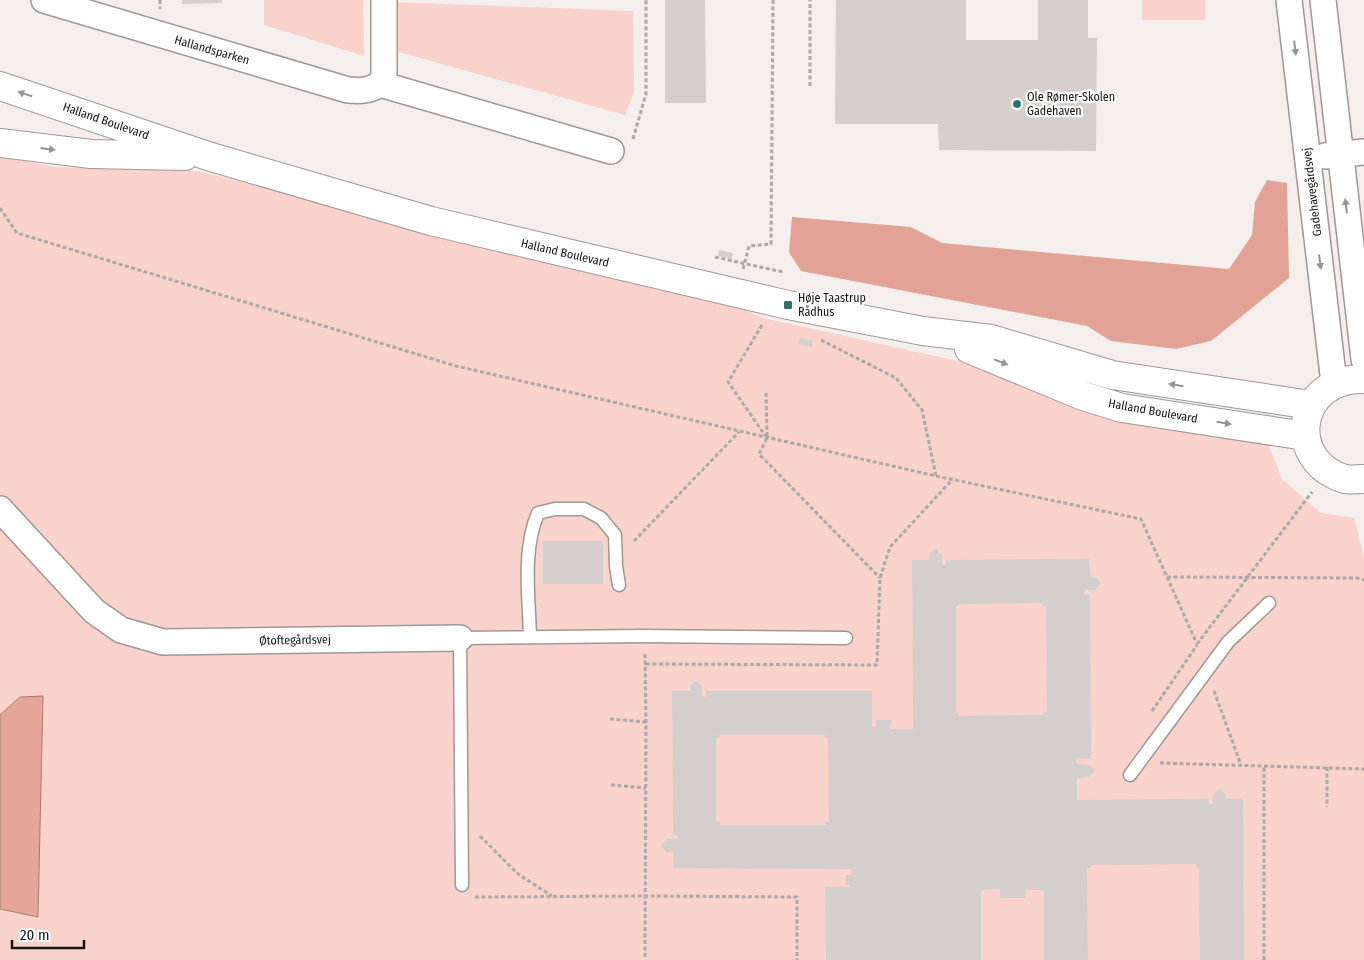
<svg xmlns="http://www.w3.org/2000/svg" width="1364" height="960" viewBox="0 0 1364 960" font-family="'Fira Sans Condensed',sans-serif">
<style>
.green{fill:#f9d2cb}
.forest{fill:#e2a295}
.water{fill:#e5a598;stroke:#a77a70}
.building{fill:#d4cecd;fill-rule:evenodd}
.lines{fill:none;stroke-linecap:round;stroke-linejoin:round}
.service-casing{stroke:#9d9796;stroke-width:15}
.minor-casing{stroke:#9d9796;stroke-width:28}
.tertiary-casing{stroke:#9d9796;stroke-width:30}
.path{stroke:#ada8a7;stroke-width:3;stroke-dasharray:4 2.5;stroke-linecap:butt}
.service{stroke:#fff;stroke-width:12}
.minor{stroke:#fff;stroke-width:25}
.tertiary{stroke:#fff;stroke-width:28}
.oneway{fill:#969595}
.poi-dot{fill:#2e7368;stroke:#fff;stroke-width:2}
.labels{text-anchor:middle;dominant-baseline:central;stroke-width:4.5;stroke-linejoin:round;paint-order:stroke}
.street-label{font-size:12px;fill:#161413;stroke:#fff}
.poi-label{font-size:12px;fill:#161413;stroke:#fff;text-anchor:start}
</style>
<rect width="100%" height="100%" fill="#f4eeed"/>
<path class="green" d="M264,0h99l1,56 -100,-31z
M1142,0h63v20h-63z
M393,2l240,9 1,81 -9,23 -230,-64z
M0,156l54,11 144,4 531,132 34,15 231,51 269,62 19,48 39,34 33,5 10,39v403h-1364z"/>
<path class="forest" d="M1267,180l20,3 2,95 -78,63 -35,8 -65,-8 -24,-15 -286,-55 -12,-19 3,-35 119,10 31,16 287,26 23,-34 3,-33z"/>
<path class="water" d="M43,696l-5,221 -38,-8v-194l20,-18z"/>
<path class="building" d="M182,0h40v3l-40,1z
M665,0h40l1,103h-41z
M836,0h130v40h72v-40h50v38h9l-1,113 -157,-1 -1,-26h-103z
M719,250l14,3 -1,6 -14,-3z
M800,338l13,3 -1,6 -14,-3z
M543,541h60v43h-60z
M936,549l6,6v10h4v-5l143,-1 2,18h4l5,5v2l-5,6h-10l-1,4h6l1,165h-15l1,5 12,1 6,6 -6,6 -12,1v22l132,-1v5h4v-10l7,-5 5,5 1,5h17l1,161h-44l-1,-92h-2l-1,-4 -105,1v3h-4l1,92h-44v-70h-19v8h-25v-9l-19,1v70h-155l-1,-73h25v-2h-5l1,-10h5v-6l-178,-1v-16h-7l-5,-7 6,-6h11l-1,-4h-4l-1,-144h18v-5l5,-5h2l5,5v10l5,1 -1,-6h166v36h4v-7h15l-1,9h23l-1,-169h17v-6zM1043,603v3h3l1,106h-4v3l-84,1v-3h-3v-107h3v-2zM719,735h106v3h3l1,84h-4l1,3h-106v-3h-4v-84h3z"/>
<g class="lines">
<g class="service-casing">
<path id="service" d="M530,637c-1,-40 -8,-87 8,-124l17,-4h29l17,9 14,17 1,31 3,19
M1130,775l98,-133 41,-39
M462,885l-2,-247 183,-2 203,2"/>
</g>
<g class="minor-casing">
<path id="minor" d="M44,0l304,90c13,1 21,1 32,-6l231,67
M1289,0l45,383
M1323,0l41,359
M380,84l4,-8v-76
M1325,156l39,-4
M0,509l94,102 27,19 42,12 297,-4"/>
</g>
<g class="tertiary-casing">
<path id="tertiary" d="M0,86l211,71 220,64 357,84 135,26 68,8 121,36 199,30
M0,143l91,11 94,2
M969,349l114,47 39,12 183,28
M1364,379c-68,-2 -80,82 -19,100 5,1 13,0 19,0"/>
</g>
<path class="path" d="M160,0v9
M810,86v-86
M633,139l13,-45v-94
M0,208l17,25 439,133 480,110 205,43 56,125
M715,257l68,15
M743,269l6,-23 22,-2 2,-244
M762,325l-34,57 39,56
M821,340l75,38 26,32 14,66
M766,393l1,45 -8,16 121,124
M634,541l105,-109
M1167,577l190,1 7,2
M1197,644l115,-152
M645,654l1,68 -1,235
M646,664l231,1 3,-87 10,-31 62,-67
M1214,691l27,74
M1152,711l45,-66
M610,719l36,3
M1160,763l204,6
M1327,767v40
M611,785l35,3
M480,836l38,38 34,22
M475,897l171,-1 151,1v63
M1264,960v-194"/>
<use href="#service" class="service"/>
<use href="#minor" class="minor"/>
<use href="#tertiary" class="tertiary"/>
</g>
<defs><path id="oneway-solid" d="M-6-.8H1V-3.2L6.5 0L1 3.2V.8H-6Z" transform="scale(1.25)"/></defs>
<g class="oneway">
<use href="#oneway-solid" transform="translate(1295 48) rotate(83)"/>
<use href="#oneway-solid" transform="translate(25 94) rotate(-162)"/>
<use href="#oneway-solid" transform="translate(48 149) rotate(7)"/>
<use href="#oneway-solid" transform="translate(1346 206) rotate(-97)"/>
<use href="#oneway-solid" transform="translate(1320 262) rotate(83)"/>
<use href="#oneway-solid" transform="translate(1001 362) rotate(21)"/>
<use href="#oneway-solid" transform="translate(1176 385) rotate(-171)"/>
<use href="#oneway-solid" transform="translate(1224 423) rotate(9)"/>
</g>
<g class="poi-dot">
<circle cx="1017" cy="104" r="5"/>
<rect x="783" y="300" width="10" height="10" rx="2.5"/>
</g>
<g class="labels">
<g class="street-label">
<text transform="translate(212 50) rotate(16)">Hallandsparken</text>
<text transform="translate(106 121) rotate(19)">Halland Boulevard</text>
<text transform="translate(1312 192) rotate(-97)">Gadehavegårdsvej</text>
<text transform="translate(565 253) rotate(13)">Halland Boulevard</text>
<text transform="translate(1153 411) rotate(10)">Halland Boulevard</text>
<text transform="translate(295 640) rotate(-1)">Øtoftegårdsvej</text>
</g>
<g class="poi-label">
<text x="1027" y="97">Ole Rømer-Skolen<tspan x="1027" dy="14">Gadehaven</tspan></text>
<text x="798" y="298">Høje Taastrup<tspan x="798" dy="14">Rådhus</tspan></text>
</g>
</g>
<path d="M12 940v8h72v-8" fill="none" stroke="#161413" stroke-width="2.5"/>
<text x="20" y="940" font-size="15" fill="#161413" stroke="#ffffff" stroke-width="4" paint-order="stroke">20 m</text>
</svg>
